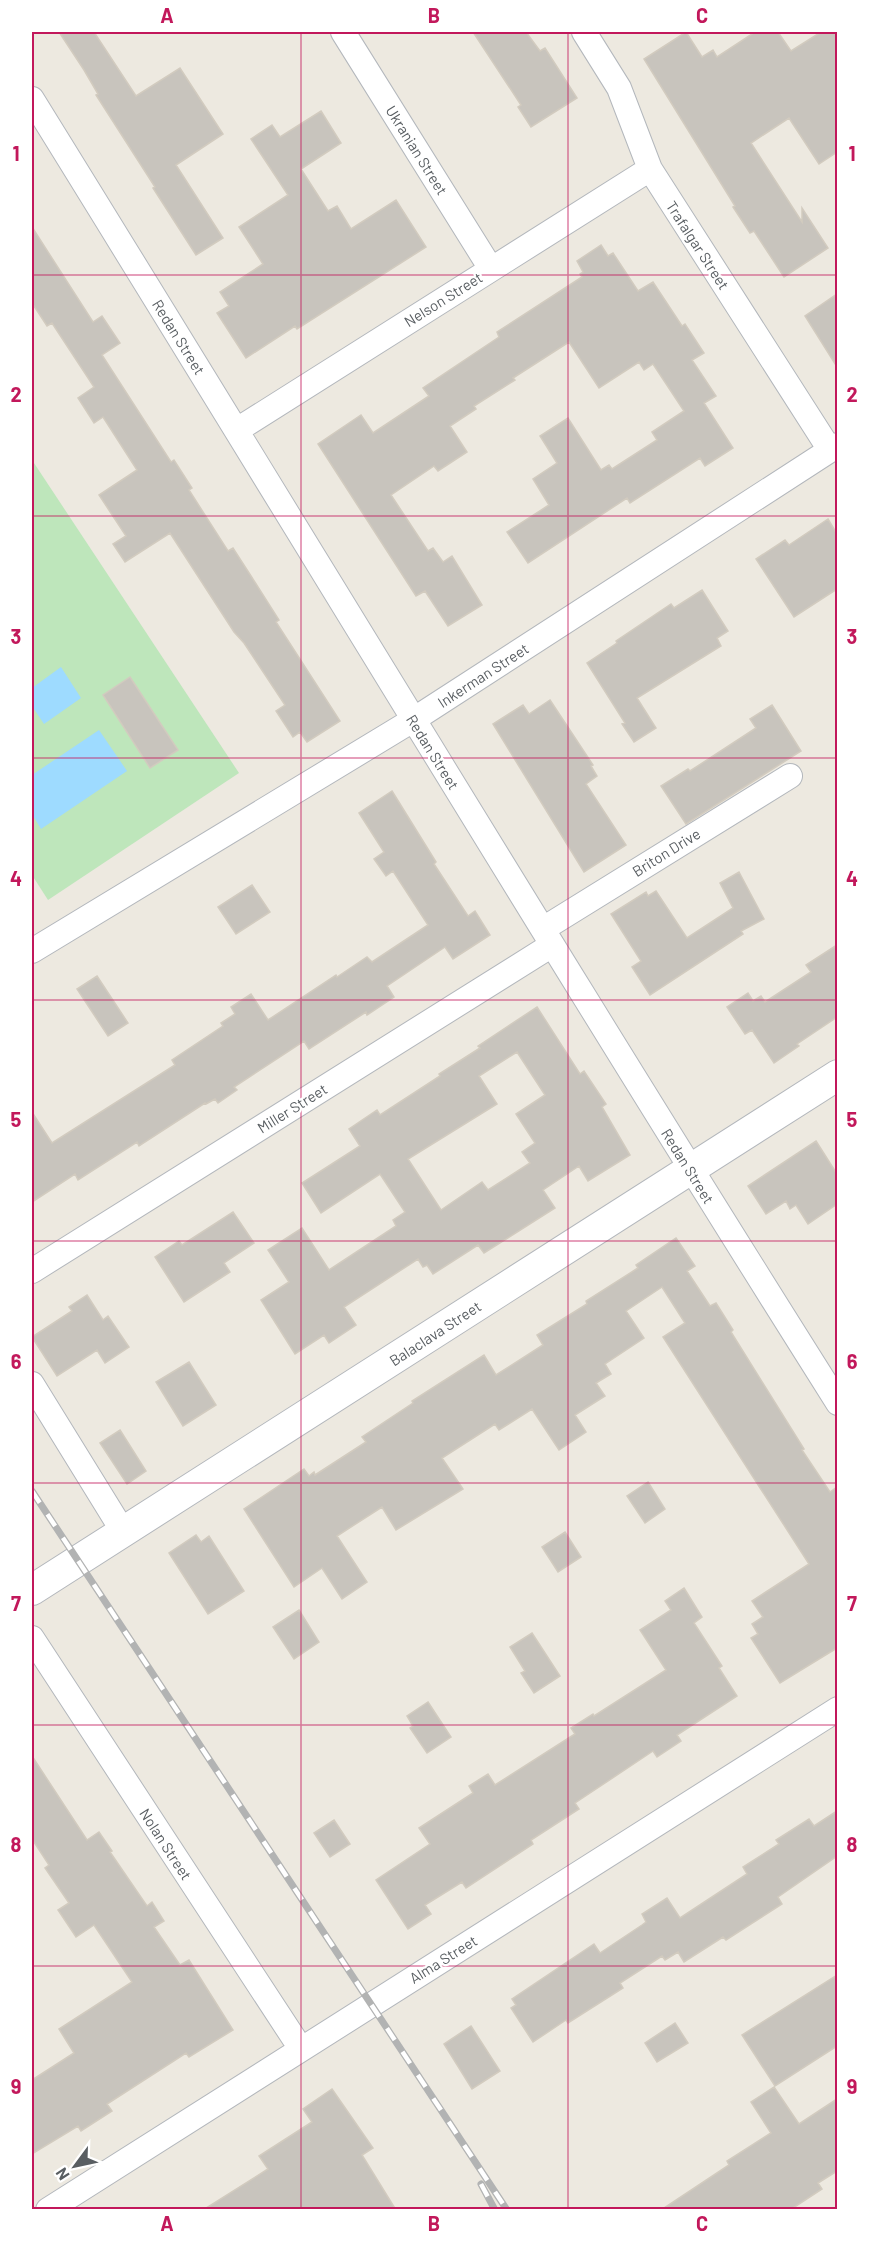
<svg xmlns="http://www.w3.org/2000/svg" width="869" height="2241" viewBox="0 0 869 2241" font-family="Barlow,sans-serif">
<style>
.green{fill:#bee6bb}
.water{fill:#9edbff}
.building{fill:#c8c4bd;stroke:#d2cbbf;stroke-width:1.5;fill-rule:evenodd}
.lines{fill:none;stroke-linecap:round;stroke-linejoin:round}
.minor-casing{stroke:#b3b7bc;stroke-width:26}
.tertiary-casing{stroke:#b3b7bc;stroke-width:32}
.minor{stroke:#fff;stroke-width:24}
.tertiary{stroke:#fff;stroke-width:30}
.rail-casing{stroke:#b2b3b3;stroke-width:7}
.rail{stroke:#fff;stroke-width:4.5;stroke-dasharray:14;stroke-linecap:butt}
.grid{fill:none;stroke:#c2185b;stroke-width:1.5;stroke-opacity:0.55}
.labels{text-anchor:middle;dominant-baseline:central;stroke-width:4.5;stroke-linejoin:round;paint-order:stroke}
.street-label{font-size:15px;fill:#595e62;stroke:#fff}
.neatline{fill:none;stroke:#c2185b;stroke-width:2}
.grid-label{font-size:20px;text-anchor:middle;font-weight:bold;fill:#c2185b}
</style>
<rect width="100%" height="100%" fill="#ede9e0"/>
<path class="green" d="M32,460l207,313 -191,127 -16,-25z"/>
<path class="water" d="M61,667l20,31 -37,26 -12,-18v-18z
M99,730l28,41 -86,58 -9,-15v-39z"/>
<path class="building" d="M59,32h35l42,64 44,-28 43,66 -47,31 47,73 -27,17 -43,-67 2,-1 -59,-92 2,-1 -14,-24z
M473,32h53l14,19 5,-3 32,50 -46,29 -13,-20 3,-2z
M686,32l16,25 11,-7 4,7 38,-25h23l13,19 30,-19h16v120l-18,12 -30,-46 -38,25 51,79v-14l26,40 -44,29 -30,-46 -4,2 -17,-26 2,-1 -91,-147z
M321,111l20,32 -40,26 27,42 9,-5 14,23 45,-29 30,47 -129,82 -2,-3 -49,32 -29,-45 12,-7 -9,-14 43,-28 -24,-37 49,-32 -37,-56 21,-14 8,12z
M32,227l61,95 9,-6 18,27 -18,12 69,107 3,-2 18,28 -3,2 39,61 5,-3 18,28 28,44 -3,2 64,99 -33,21 -7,-10 -7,5 -17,-26 9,-6 -41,-62 -10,-11 -64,-99 -45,29 -12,-18 13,-8 -27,-41 38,-25 -34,-53 -9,6 -16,-25 16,-11 -42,-64 -5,3 -15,-23z
M601,245l7,11 5,-3 25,38 15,-9 29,44 3,-2 19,29 -12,7 24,36 -12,7 29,45 -28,18 -5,-8 -70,45 -3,-5 -99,65 -21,-31 42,-27 -16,-26 24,-16 -17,-27 28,-18 33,52 8,-5 3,4 45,-29 -5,-8 32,-21 -31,-47 -9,6 -5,-8 -40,26 -30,-46 -56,36 2,2 -41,26 2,3 -26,17 17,26 -29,19 -4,-5 -43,29 37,56 5,-3 10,14 9,-6 30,49 -34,21 -23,-35 -9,5 -98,-152 43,-29 12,18 56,-37 -6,-8 76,-51 -2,-5 85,-55 -2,-3 3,-2 -6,-11z
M837,294v73l-32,-51z
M828,519l9,15v55l-43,28 -38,-58 29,-19 4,5z
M702,590l26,41 -11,7 4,8 -84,52 19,30 -22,14 -12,-18 3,-1 -38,-60 30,-20 -1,-2 55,-37 3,4z
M130,677l48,73 -28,18 -47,-73z
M550,700l43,65 -2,1 6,10 -11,8 40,61 -42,27 -91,-148 30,-19 6,9z
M772,705l29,46 -115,73 -25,-38 27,-17 2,2 66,-43 -6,-9z
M392,791l44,71 -2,2 34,52 7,-5 15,24 -37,24 -8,-12 -58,39 7,11 -27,18 -1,-3 -57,37 -5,-8 -70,46 3,3 -19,13 -3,-4 -9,5 -1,-1 -66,43 -2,-4 -59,38 -3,-6 -43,28v-90l20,31 123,-78 -3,-5 51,-34 -2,-3 14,-9 -4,-7 20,-13 17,26 68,-45 1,2 30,-20 5,5 56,-37 -35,-54 -7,5 -12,-17 10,-7 -25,-39z
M739,872l25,47 -23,12 2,3 -93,61 -18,-28 9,-6 -30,-47 35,-22 2,4 8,-5 31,47 46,-30 -13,-25z
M252,885l18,27 -34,22 -18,-27z
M837,945v72l-40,27 2,2 -25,17 -22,-33 -7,4 -18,-27 21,-14 5,8 8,-5 4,6 46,-30 -5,-7z
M97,976l31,47 -20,13 -31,-47z
M537,1007l43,67 4,-3 22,33 -4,3 28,48 -42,26 -9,-15 -36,24 12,18 -71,45 -6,-8 -45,29 -6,-9 -4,2 -5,-8 -74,48 12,18 -27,18 -5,-8 -29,19 -34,-54 28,-18 -21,-32 34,-22 27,42 67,-44 -3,-6 12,-8 -25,-38 -59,39 -19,-30 58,-37 -11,-17 28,-19 3,5 60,-39 -1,-2 41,-26 -2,-2zM517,1052l28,43 -29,19 19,29 -13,9 8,11 -42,27 -6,-8 -41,28 -33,-51 89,-55 -18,-28z
M816,1141l21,33v30l-29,20 -12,-19 -6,4 -4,-8 -20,13 -18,-28z
M233,1212l21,31 -30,20 6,9 -46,30 -29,-45 24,-16 3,4z
M676,1238l19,28 -8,5 23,35 6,-3 17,27 -2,2 73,117 -2,1 28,42 7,-5v161l-57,35 -29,-45 7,-4 -6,-10 11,-7 -11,-16 57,-37 -146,-227 22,-14 -23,-36 -36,24 18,27 -39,26 6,10 -15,9 9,13 -30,19 11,17 -27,18 -27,-41 -33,21 -4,-6 -53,34 21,31 -67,41 -14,-23 -45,29 30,46 -25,17 -20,-31 -28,19 -50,-78 60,-40 5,7 5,-4 1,3 51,-33 -4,-5 51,-34 -1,-2 72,-46 12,20 47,-30 -6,-10 50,-31 -1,-3 52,-33 -2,-3z
M87,1295l16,25 5,-4 21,31 -24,16 -8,-13 -40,26 -25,-39 40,-26 -3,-4z
M189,1362l27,43 -33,21 -27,-44z
M120,1430l26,41 -19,13 -27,-41z
M648,1482l17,27 -20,14 -18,-27z
M565,1532l16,25 -23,15 -16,-25z
M196,1535l5,7 8,-6 35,55 -36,23 -39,-61z
M684,1588l18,29 -8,6 28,43 -3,2 18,28 -60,39 4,6 -24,16 -4,-6 -78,52 4,6 -48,31 2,4 -67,44 -4,-6 -37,23 6,9 -23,15 -32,-49 54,-36 -11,-16 54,-35 -4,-7 19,-12 7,11 80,-51 -4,-6 22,-14 1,2 72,-46 -26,-40 31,-20 -6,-9z
M299,1610l20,32 -25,17 -21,-32z
M532,1633l28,43 -26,17 -13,-20 4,-2 -15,-24z
M428,1702l23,35 -24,16 -17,-25 3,-2 -6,-10z
M32,1756l55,84 12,-8 13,19 -2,1 37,54 5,-4 12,19 -10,6 26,38 9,-5 44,70 -44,27 -3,-4 -79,51 5,7 -31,20 -3,-5 -46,28v-74l42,-27 -15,-24 73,-47 -38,-57 -18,12 -18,-27 11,-7 -24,-35 4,-3 -17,-26z
M837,1811v45l-59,41 4,7 -56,36 -3,-3 -39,25 -6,-10 -13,8 -3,-4 -42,27 3,5 -55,35 -2,-3 -33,22 -22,-34 5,-3 -4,-6 82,-55 6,9 42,-28 4,-3 -4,-8 25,-16 13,20 67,-44 -4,-7 36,-23 -3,-4 33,-21 5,7z
M334,1820l16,24 -20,13 -16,-24z
M837,1975v71l-62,40 -33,-51z
M675,2023l13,20 -31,19 -12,-19z
M471,2026l29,45 -28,18 -28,-45z
M774,2087l25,37 38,-25v72l-19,12 4,6 -32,21h-129l68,-45 -2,-4 44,-28 -20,-31z
M332,2089l41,59 -11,7 34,55h-193l65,-41 -9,-13 53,-34 -9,-13z"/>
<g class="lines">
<g class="minor-casing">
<path id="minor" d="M343,32l148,237
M584,32l35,56 31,81 180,281
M32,99c269,434 533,872 806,1304
M237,430l413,-261
M543,929l247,-153
M32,951l381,-231 425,-275
M32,1271l520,-326
M32,1384l92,149
M32,1638l269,411
M48,2210l790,-501"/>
</g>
<g class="tertiary-casing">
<path id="tertiary" d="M32,1590l806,-515"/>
</g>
<use href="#minor" class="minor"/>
<use href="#tertiary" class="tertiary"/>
<g class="rail-casing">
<path id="rail" d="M32,1491l475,719
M481,2184l14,26"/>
</g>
<use href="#rail" class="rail"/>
</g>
<path class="grid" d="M301,32v2178M568,32v2178M32,275h806M32,516h806M32,758h806M32,1000h806M32,1241h806M32,1483h806M32,1725h806M32,1966h806"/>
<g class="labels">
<g class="street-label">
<text transform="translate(417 150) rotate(58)">Ukranian Street</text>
<text transform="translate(698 245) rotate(57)">Trafalgar Street</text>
<text transform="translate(443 299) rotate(-32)">Nelson Street</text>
<text transform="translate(179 337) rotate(58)">Redan Street</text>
<text transform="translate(483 675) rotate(-33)">Inkerman Street</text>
<text transform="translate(433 752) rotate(58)">Redan Street</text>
<text transform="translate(666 852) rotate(-32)">Briton Drive</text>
<text transform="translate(292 1108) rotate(-32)">Miller Street</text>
<text transform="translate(688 1166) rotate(58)">Redan Street</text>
<text transform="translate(435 1333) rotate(-33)">Balaclava Street</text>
<text transform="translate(166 1844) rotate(57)">Nolan Street</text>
<text transform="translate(443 1959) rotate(-32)">Alma Street</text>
</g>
</g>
<rect width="869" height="2241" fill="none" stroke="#ffffff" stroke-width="66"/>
<g transform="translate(75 2166) rotate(237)" stroke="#ffffff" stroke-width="4.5" paint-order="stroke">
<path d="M0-4.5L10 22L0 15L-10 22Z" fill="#595e62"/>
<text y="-9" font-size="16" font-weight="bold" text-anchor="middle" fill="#595e62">N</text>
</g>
<rect x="33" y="33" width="803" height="2175" class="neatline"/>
<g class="grid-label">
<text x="167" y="23">A</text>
<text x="434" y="23">B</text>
<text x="702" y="23">C</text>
<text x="16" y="161">1</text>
<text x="852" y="161">1</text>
<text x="16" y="402">2</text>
<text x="852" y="402">2</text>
<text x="16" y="644">3</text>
<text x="852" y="644">3</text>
<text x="16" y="886">4</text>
<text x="852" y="886">4</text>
<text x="16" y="1127">5</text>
<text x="852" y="1127">5</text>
<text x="16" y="1369">6</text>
<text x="852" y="1369">6</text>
<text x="16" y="1611">7</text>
<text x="852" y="1611">7</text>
<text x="16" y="1852">8</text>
<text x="852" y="1852">8</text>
<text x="16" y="2094">9</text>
<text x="852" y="2094">9</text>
<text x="167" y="2231">A</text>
<text x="434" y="2231">B</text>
<text x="702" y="2231">C</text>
</g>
</svg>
